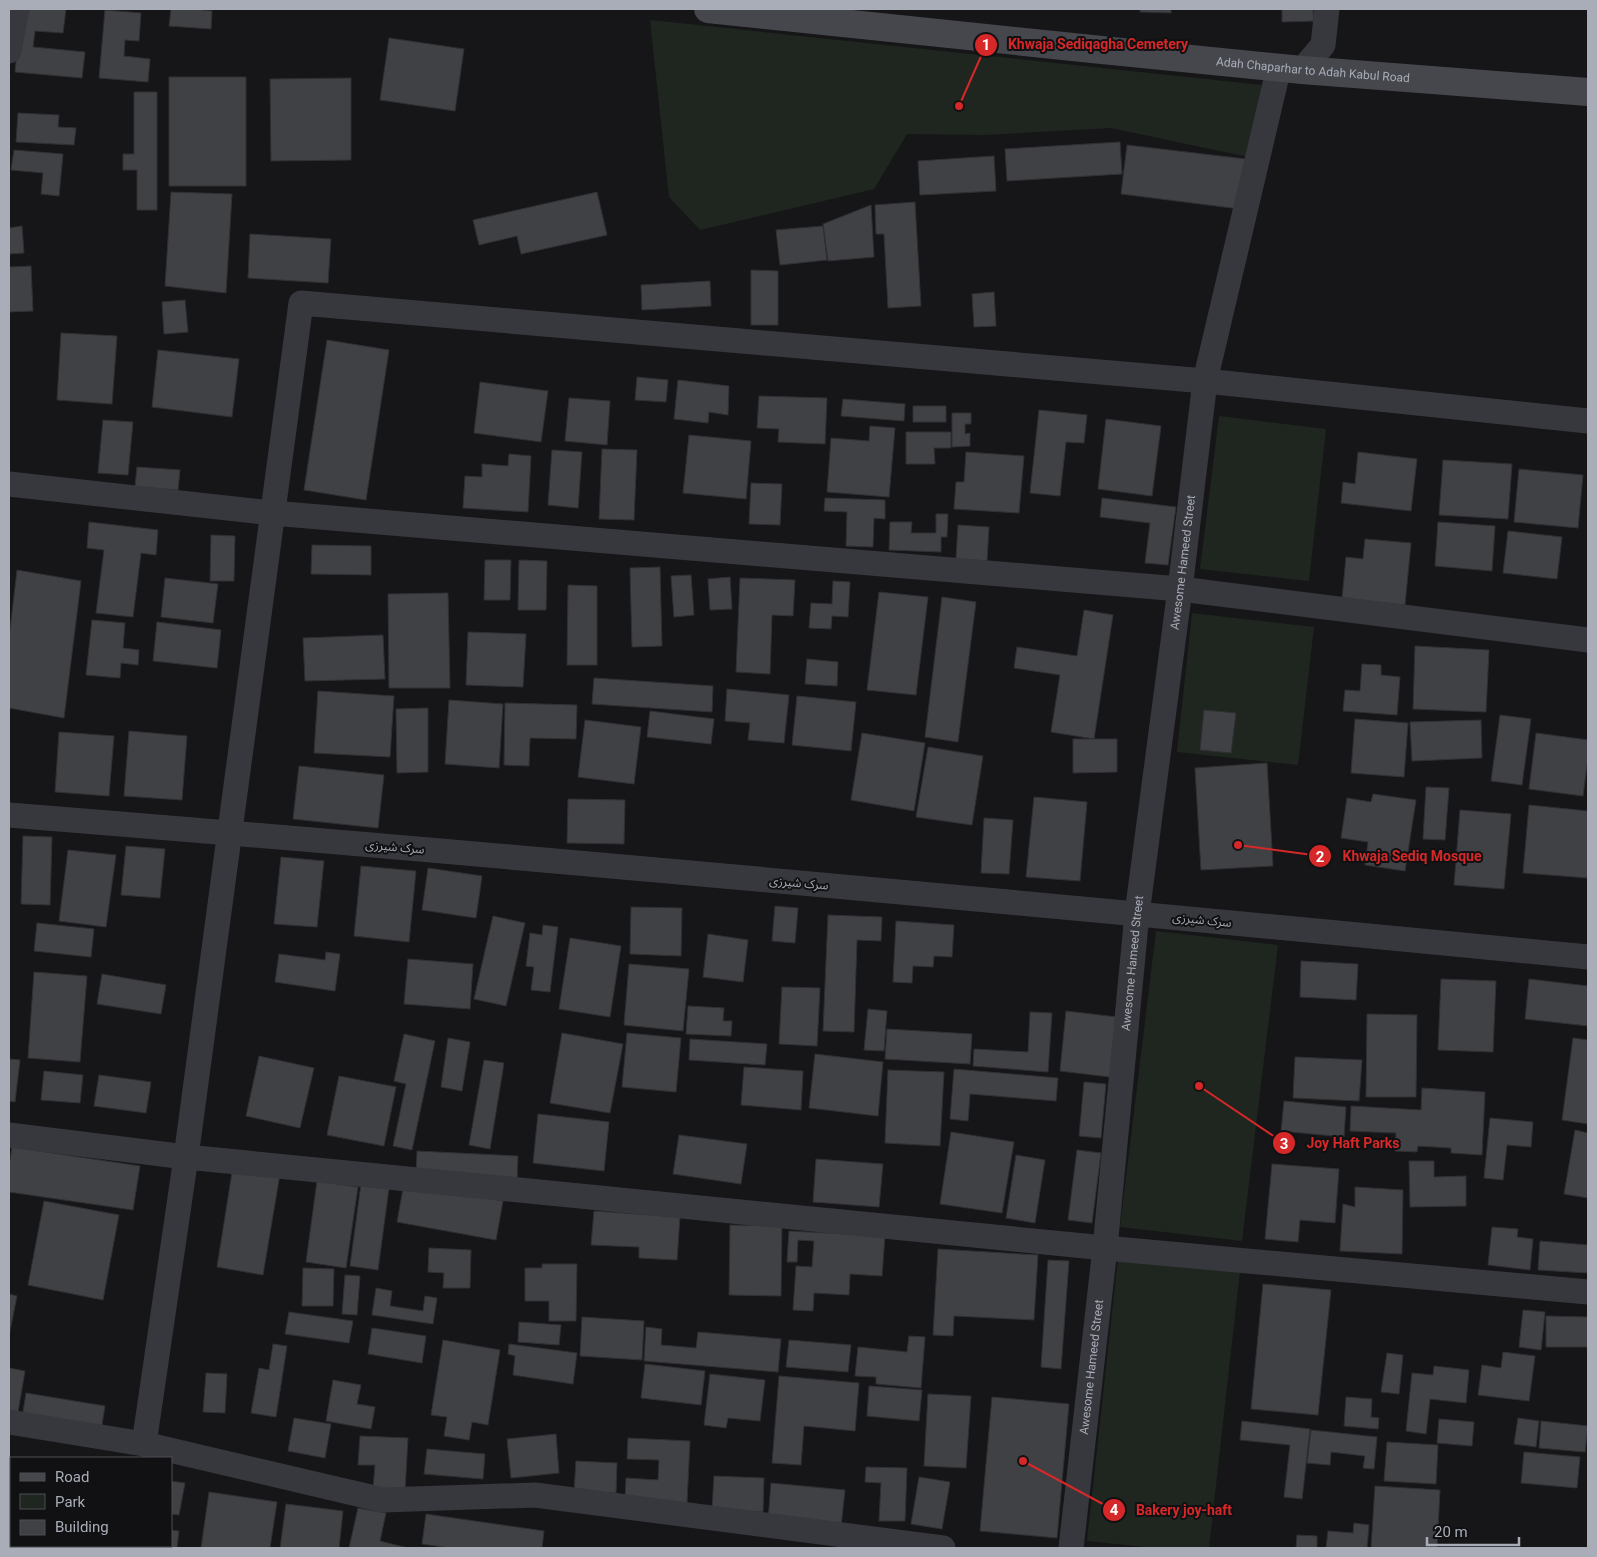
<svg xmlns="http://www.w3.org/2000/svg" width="1597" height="1557" viewBox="0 0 1597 1557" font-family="Roboto,'Noto Sans Arabic',sans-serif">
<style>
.green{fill:#1e261f}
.building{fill:#404145;stroke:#303034}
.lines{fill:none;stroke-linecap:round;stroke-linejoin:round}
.street{stroke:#37383d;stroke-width:25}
.secondary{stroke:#45474d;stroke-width:28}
.labels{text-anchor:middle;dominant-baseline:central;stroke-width:4;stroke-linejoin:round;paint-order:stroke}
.street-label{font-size:12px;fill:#a8adb8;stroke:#111113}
.leader{fill:none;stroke:#d62828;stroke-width:2}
.callout-dot{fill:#d62828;stroke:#111113;stroke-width:2}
.mark-label{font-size:15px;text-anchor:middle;font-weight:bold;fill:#fff}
.callout-label{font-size:14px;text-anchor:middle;font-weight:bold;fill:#d62828;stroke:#111113;stroke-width:4;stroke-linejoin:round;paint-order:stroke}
</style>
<rect width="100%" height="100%" fill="#161618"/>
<path class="green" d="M650,20l612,65 -14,72 -137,-29 -126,7 -78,-1 -33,55 -174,41 -31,-33z
M1219,416l107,13 -17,152 -109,-12z
M1192,613l122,14 -16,138 -121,-13z
M1156,931l122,14 -36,296 -122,-14z
M1119,1249l122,13 -32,286h-54l-68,-7z"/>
<path class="building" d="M21,9h45l-3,24 -28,-2 -2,16 52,5 -3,26 -67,-6z
M171,9h32l-1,1 10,1 -1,18 -42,-3z
M1140,9h31v4l-31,-1z
M1282,9h31l1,12 -32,1z
M105,10l36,3 -2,28 -14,-1 -1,16 26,3 -2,23 -49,-4z
M389,38l75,11 -9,62 -75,-11z
M169,77h77v109h-77z
M351,78v82l-80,1 -1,-82z
M134,92h23v118h-20v-40h-14v-16h11z
M18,113l41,2 -1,12 18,1 -2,17 -58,-3z
M1120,142l2,32 -115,7 -2,-32z
M1127,145l119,14 -6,50 -119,-15z
M14,150l49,4 -4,42 -18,-2 2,-21 -32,-3z
M994,156l2,35 -76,4 -2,-34z
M171,192l61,2 -6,99 -61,-7z
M597,192l10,43 -86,19 -4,-18 -38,9 -6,-25z
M915,202l6,104 -33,2 -4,-74h-8l-1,-29z
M871,205l3,52 -46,4 -5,-37z
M22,226l2,27 -15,1v-26z
M823,226l4,34 -47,5 -4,-35z
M250,234l81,5 -3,44 -80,-5z
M31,266l2,45 -24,1v-45z
M751,270l27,1v54h-27z
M710,281l1,25 -69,4 -1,-25z
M994,292l2,34 -22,1 -2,-33z
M185,300l3,32 -24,2 -2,-32z
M61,333l56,3 -5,68 -55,-4z
M327,340l62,10 -23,150 -62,-10z
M158,350l81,9 -7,58 -80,-10z
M637,377l31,3 -2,22 -31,-2z
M678,380l51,6 -1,29 -19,-3 -1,11 -34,-4z
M480,382l68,9 -7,51 -67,-9z
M759,396l68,2 -2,46 -47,-2 1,-13 -22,-1z
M569,398l41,3 -3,44 -42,-4z
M843,399l62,5 -1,17 -63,-5z
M913,406h33v16h-33z
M1039,410l48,5 -3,28 -18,-1 -6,54 -30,-3z
M952,413h19v11h-6v10l5,-1v13l-18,1z
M1106,419l55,7 -9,70 -54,-7z
M103,420l30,2 -5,53 -30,-2z
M870,426l25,2 -6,69 -62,-5 4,-54 38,3z
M906,432h45v16h-17l1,16h-29z
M689,435l62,6 -5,58 -63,-6z
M602,449l35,1 -3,70 -35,-1z
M552,450l30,2 -4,56 -30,-3z
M966,452l58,4 -5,57 -65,-4 2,-27h8z
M1358,452l59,7 -6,52 -70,-8 2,-21 12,2z
M509,454l22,2 -3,56 -65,-4 2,-32 17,1v-13l26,2z
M1443,460l69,4 -4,55 -69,-4z
M137,467l43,3 -2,20 -43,-3z
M1519,469l64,6 -5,53 -64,-6z
M751,483l31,1 -2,41 -31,-1z
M825,498l60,2v19l-11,-1 -1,29 -27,-1 1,-34 -23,-1z
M1102,498l74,9 -8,58 -23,-2 5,-40 -50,-6z
M936,514h12l-1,23h-6v15l-52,-2 1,-28h22l-1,11h25z
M89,522l69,8 -2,25 -15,-2 -8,64 -37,-4 8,-63 -17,-2z
M1438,522l57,4 -3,45 -57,-5z
M958,525l31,2 -2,34 -31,-2z
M1508,531l54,6 -5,42 -54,-6z
M211,535l24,1 -1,45h-24z
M1365,539l46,4 -6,62 -63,-6 4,-42 17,2z
M312,545l59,1v29l-60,-1z
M485,560h26l-1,40h-26z
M519,560l28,1 -1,49h-28z
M660,567l2,79 -30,1 -2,-79z
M17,570l64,11 -17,137 -55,-10v-70z
M691,575l3,40 -20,2 -3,-41z
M730,577l2,32 -22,1 -2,-31z
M165,578l53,6 -5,39 -52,-6z
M740,578l55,2 -2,36 -21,-1 -2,59 -34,-2z
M833,581l17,1 -2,35 -16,-1 -1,13 -22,-1 2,-25 21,1z
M568,585l29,1v79h-30z
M879,592l49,5 -12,98 -49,-5z
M448,593l2,95h-61l-1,-94z
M942,597l34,5 -18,140 -33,-5z
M1084,610l29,5 -19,124 -43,-7 9,-57 -46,-7 3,-21 60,9z
M92,620l33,3 -2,25 16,2 -1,15 -17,-2 -1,15 -34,-3z
M157,622l64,8 -4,38 -64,-7z
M468,632l58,2 -3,53 -57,-2z
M383,635l2,44 -80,2 -2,-43z
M1415,646l74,4 -3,62 -73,-3z
M807,659l31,3 -1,24 -32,-2z
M1362,664l19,1v10l19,2 -3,38 -54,-4 2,-21 15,1z
M594,678l119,8 -1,26 -120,-8z
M727,689l62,6 -5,48 -36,-3 2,-17 -25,-2z
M318,691l76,5 -4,61 -76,-4z
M797,696l59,6 -5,49 -59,-6z
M449,700l54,4 -4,64 -54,-4z
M505,703l72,2 -1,34 -46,-1 -1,28 -25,-1z
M428,708v64l-31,1 -1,-64z
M1204,710l32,3 -5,40 -31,-3z
M650,711l64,8 -3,25 -64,-7z
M1500,715l31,4 -9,66 -31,-4z
M1355,719l53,4 -4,54 -53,-4z
M585,720l56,7 -7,57 -56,-7z
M1481,720l1,38 -70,3 -2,-39z
M129,731l58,5 -5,64 -58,-4z
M59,732l55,4 -5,60 -54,-4z
M862,733l63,10 -11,68 -63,-11z
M1536,733l52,7v18l-5,38 -54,-7z
M1073,739h44v33l-44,1z
M928,747l55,9 -11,69 -56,-8z
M1267,763l6,103 -72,4 -6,-102z
M299,766l85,9 -6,53 -85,-9z
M1426,787l23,1 -4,52 -22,-1z
M1373,794l43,6 -11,71 -40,-6 3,-23 -27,-4 6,-40 24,4z
M1034,797l53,5 -7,79 -54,-4z
M568,799l57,1 -1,44 -57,-1z
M1529,805l59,6v67l-65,-5z
M1460,810l51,4 -7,75 -50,-4z
M984,818l29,2 -4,54 -28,-1z
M23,836l29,1 -2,68 -29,-1z
M126,846l39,3 -5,49 -39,-3z
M68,850l48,5 -10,72 -47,-6z
M281,857l43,4 -7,66 -43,-3z
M361,866l55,5 -7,71 -55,-6z
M428,868l54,8 -6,42 -54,-8z
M775,906l23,2 -3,35 -23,-2z
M631,907l51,1 -1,48 -51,-2z
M828,915l54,2 -1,24 -24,-1 -3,92 -31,-1z
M493,916l32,7 -19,83 -32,-7z
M896,921l58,4 -2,32 -18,-1 -1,11 -20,-1 -1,17 -19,-1z
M37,923l57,6 -3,28 -57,-6z
M543,925l15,2 -8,65 -19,-2 3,-23 -8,-1 4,-33 12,2z
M708,934l40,6 -5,42 -40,-5z
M570,938l51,8 -11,71 -51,-8z
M326,952l14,2 -5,37 -60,-9 4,-28 46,6z
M408,959l65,5 -3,45 -66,-5z
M1301,961l57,3 -2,36 -56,-3z
M629,964l60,5 -6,62 -59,-6z
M34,972l53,4 -7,86 -52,-4z
M102,974l64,11 -5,29 -64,-10z
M1441,979l55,2 -3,71 -55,-2z
M1529,979l59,7v40l-63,-7z
M782,987l38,1 -3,58 -38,-2z
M688,1006l36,2 -1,13h9l-1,15 -45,-2z
M868,1009l19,2 -3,40 -20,-1z
M1066,1011l51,6 -7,60 -50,-6z
M1030,1012l22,1 -4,59 -75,-6 1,-17 54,3z
M1367,1014l50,1 -1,82h-50z
M887,1029l85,5 -2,30 -85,-5z
M562,1033l61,11 -13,69 -60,-10z
M627,1033l54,5 -5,54 -54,-5z
M404,1034l31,7 -23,109 -19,-4 13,-62 -12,-3z
M448,1038l22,4 -8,49 -21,-4z
M1573,1038l15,2v84l-26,-4z
M690,1039l77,5 -2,21 -76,-5z
M815,1054l68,8 -5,54 -69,-8z
M259,1056l55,12 -14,60 -54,-12z
M1295,1057l67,3 -3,41 -66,-3z
M9,1059l11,1 -5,42 -6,-1z
M484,1060l20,3 -14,86 -21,-4z
M744,1067l59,4 -2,39 -60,-5z
M954,1069l104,9 -2,23 -86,-7 -2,27 -18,-2z
M888,1070l56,2 -4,74 -55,-3z
M44,1071l39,4 -3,28 -39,-3z
M99,1075l52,7 -5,31 -52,-7z
M339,1076l57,11 -12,59 -57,-11z
M1084,1082l22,2 -5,54 -22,-2z
M1422,1088l63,4 -3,63 -31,-2v-5l-33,-2 -1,6 -22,-1 1,-18 -46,-2 1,-25 70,4z
M1284,1101l62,6 -2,30 -63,-6z
M538,1114l71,8 -5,49 -71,-8z
M1490,1118l43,4 -2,25 -24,-2 -4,35 -19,-2z
M1575,1130l13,3v65l-24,-4z
M951,1132l63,10 -12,71 -62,-9z
M679,1135l68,9 -6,40 -68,-10z
M12,1147l128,19 -7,44 -124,-18v-25z
M1077,1150l24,3 -9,70 -24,-3z
M417,1151l101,5 -1,26 -101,-5z
M1016,1155l29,5 -10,63 -29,-5z
M816,1159l67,5 -4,43 -66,-5z
M1409,1161h25v16l32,-1v30l-56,1z
M1272,1164l67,5 -4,54 -35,-3 -2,22 -33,-3z
M233,1166l47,8 -17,101 -46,-8z
M317,1181l41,6 -12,81 -40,-6z
M404,1183l99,18 -7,39 -99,-18z
M361,1184l28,4 -11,82 -28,-4z
M1355,1187l48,3 -1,64 -62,-3 3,-47 12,3z
M44,1201l75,14 -16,85 -75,-15z
M594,1211l86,6 -3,43 -38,-2v-11l-48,-2z
M730,1225l52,1 -1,70 -52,-1z
M1492,1227l26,2 -1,8 16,2 -3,31 -42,-5z
M789,1231l96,5 -3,40 -32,-2 -1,21 -35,-2 -1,18 -20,-1 3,-44 16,1 2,-26 -16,-1 -1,22h-10z
M1540,1241l48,4v28l-50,-3z
M429,1248l42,2 -1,38h-27l1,-15 -16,-1z
M938,1249l100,6 -4,65 -80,-4 -1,20 -20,-1z
M1048,1260l21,1 -8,108 -20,-2z
M542,1264h35l-1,57h-27v-20h-24v-33h17z
M303,1268l31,1 -1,37h-31z
M345,1275l15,1 -3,39 -15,-1z
M1263,1284l68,6 -13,125 -67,-6z
M376,1288l16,3 -2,15 33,5 2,-15 12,2 -4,26 -61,-9z
M9,1294l8,2 -8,40z
M1523,1310l22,2 -4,38 -22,-3z
M289,1312l64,9 -4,22 -64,-9z
M1546,1316l42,1v30h-42z
M582,1317l62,4 -2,39 -62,-4z
M519,1322l42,3 -2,20 -41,-3z
M646,1327l16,2 -1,16 35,3 2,-16 83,7 -3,33 -134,-11z
M372,1328l54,8 -4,27 -54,-9z
M909,1336l16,1 -4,51 -45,-4v-7l-21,-1 3,-29 49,5z
M443,1340l57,10 -12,75 -16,-3 -3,18 -25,-4 3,-19 -16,-2z
M789,1340l62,5 -3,27 -62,-5z
M273,1344l14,2 -11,71 -25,-4 8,-45 10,2z
M509,1344l68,9 -4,31 -60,-9 2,-19 -7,-2z
M1503,1352l32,4 -6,45 -51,-6 4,-30 19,3z
M1387,1353l16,2 -4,39 -18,-2z
M645,1364l60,7 -4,34 -60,-7z
M1434,1366l35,4 -3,33 -36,-4 -4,35 -20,-3 6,-58 21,2z
M9,1368l16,3 -8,47 -8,-1z
M206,1373l21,1 -2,39 -22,-1z
M710,1374l55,6 -5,41 -32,-3 -2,10 -22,-3z
M779,1376l80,7 -4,48 -51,-5 -3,39 -29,-2z
M333,1380l28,5 -4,19 18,3 -4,22 -45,-8z
M869,1386l53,4 -3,31 -52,-5z
M26,1393l79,13 -4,25 -79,-13z
M928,1394l43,2 -5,72 -42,-2z
M992,1397l77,7 -12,134 -77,-7z
M1346,1397l26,2 -1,18 8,1 -1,11 -34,-3z
M294,1418l37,6 -6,34 -37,-7z
M1518,1418l21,3 -3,26 -22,-3z
M1439,1419l35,3 -2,24 -35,-3z
M1242,1421l68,8 -8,70 -18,-2 6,-52 -50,-5z
M1541,1421l47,5 -3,26 -46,-4z
M1311,1430l66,7 -3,32 -11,-1 2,-12 -34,-4 -1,13 -23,-2z
M556,1434l3,39 -48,5 -4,-39z
M360,1436l48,2 -3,53 -32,-1 2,-25h-17z
M628,1438l62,3 -3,62 -62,-3 1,-22 32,2 1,-20 -32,-1z
M1387,1442l51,3 -2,39 -52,-3z
M427,1449l58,5 -2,25 -59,-5z
M1524,1452l56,5 -3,31 -56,-5z
M576,1461l41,2 -1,30 -42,-1z
M9,1464h2v49h-2z
M866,1467l41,1 -2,53h-26l2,-38 -16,-1z
M714,1476l50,2 -1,34 -51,-2z
M919,1477l31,5 -8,47 -31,-5z
M171,1481l14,2 -6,32 -8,-1z
M771,1483l74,7 -4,37 -73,-6z
M1375,1486l65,4 -3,58h-66z
M209,1492l68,10 -7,46h-69z
M286,1504l57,7 -4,37h-59z
M358,1508l28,5 -6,28 28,7h-59z
M426,1514l118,17 -2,17h-92l-28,-4z
M1354,1523l15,2 -2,23h-41l2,-17 25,2z
M171,1530l8,1 -2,17h-66v-2h60z
M1297,1535l20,1v12h-21z"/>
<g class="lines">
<g class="street">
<path d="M9,51l8,-42"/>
<path d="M1302,70l21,-25 4,-36"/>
<path d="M9,484l263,29 908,76 408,51"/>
<path d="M9,815c527,42 1053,91 1579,142"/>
<path d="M9,1135l177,22 919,91 483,44"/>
<path d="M9,1422l135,22 239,56 152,-5 408,53"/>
<path d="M144,1444l42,-287 115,-854 904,78 383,40"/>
<path id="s1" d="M1071,1548l34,-300 32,-334 43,-325 25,-208 74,-314"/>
</g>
<path class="secondary" id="s2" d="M708,9l384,40 210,21 286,22"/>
</g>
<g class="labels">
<g class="street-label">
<text stroke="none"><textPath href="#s2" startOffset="608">Adah Chaparhar to Adah Kabul Road</textPath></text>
<text stroke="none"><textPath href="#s1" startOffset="992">Awesome Hameed Street</textPath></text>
<text transform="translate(395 847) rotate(5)">سرک شیرزی</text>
<text transform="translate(799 883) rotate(5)">سرک شیرزی</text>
<text transform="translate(1202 920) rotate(6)">سرک شیرزی</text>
<text stroke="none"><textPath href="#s1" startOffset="588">Awesome Hameed Street</textPath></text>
<text stroke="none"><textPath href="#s1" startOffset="182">Awesome Hameed Street</textPath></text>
</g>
</g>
<path class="leader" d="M959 106L986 45M1238 845L1320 856M1199 1086L1284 1143M1023 1461L1114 1510"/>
<g class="callout-dot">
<circle cx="959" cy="106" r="5"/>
<circle cx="1238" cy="845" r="5"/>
<circle cx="1199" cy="1086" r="5"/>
<circle cx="1023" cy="1461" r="5"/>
<circle cx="986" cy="45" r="12"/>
<circle cx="1320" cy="856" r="12"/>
<circle cx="1284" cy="1143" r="12"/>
<circle cx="1114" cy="1510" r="12"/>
</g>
<g class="mark-label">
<text x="986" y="50">1</text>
<text x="1320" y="862">2</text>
<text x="1284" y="1149">3</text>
<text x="1114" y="1515">4</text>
</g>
<g class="callout-label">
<text x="1098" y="49">Khwaja Sediqagha Cemetery</text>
<text x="1412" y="861">Khwaja Sediq Mosque</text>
<text x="1353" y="1148">Joy Haft Parks</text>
<text x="1184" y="1515">Bakery joy-haft</text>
</g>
<rect width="1597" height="1557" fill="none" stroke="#a8adb8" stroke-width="20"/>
<rect x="10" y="1457" width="162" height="90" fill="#111113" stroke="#4d4f55"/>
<rect x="20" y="1473" width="25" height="8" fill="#45474d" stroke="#4d4f55"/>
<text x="55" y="1482" font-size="15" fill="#a8adb8">Road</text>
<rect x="20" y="1494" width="25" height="15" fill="#1e261f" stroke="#4d4f55"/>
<text x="55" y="1507" font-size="15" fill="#a8adb8">Park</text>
<rect x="20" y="1520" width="25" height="15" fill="#404145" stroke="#4d4f55"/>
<text x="55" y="1532" font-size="15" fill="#a8adb8">Building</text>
<path d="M1427 1537v8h92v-8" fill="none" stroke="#a8adb8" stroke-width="2.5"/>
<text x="1434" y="1537" font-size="15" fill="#a8adb8" stroke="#111113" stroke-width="4" paint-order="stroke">20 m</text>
</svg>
